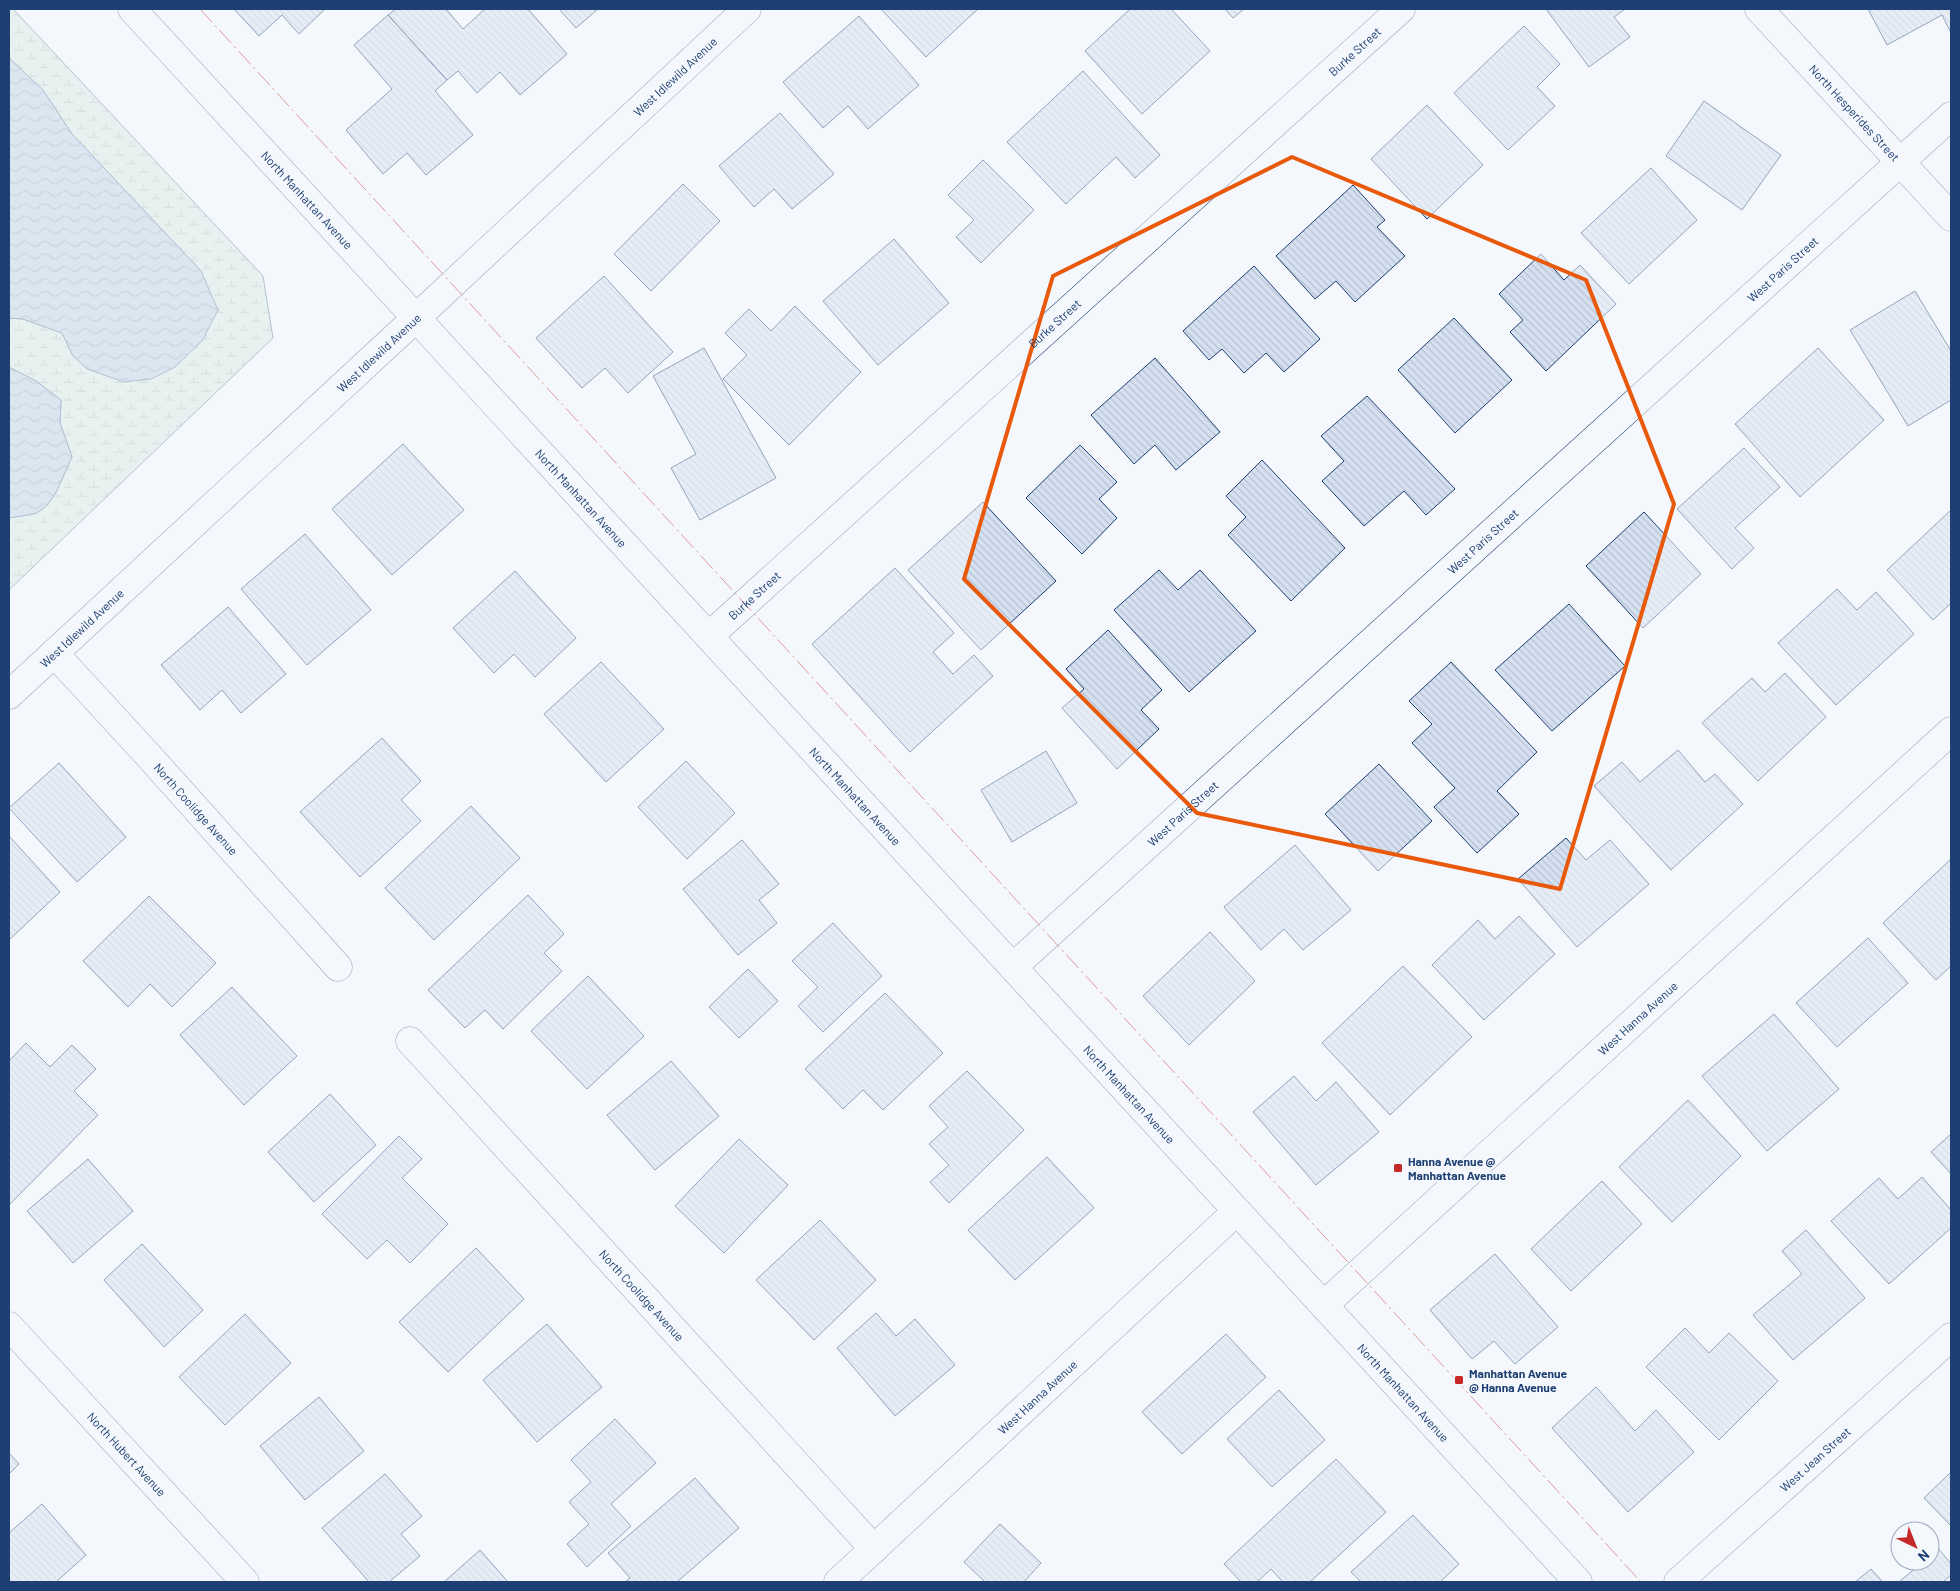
<svg xmlns="http://www.w3.org/2000/svg" width="1960" height="1591" viewBox="0 0 1960 1591" font-family="Barlow,sans-serif">
<style>
.wetland{fill:url(#wetland-marsh);stroke:#687fa3}
.water{fill:url(#water-waves);stroke:#687fa3}
.building{fill:url(#building-back-hatch);stroke:#1d3f73}
.lines{fill:none;stroke-linecap:round;stroke-linejoin:round}
.street-casing{stroke:#1d3f73;stroke-width:29}
.secondary-casing{stroke:#1d3f73;stroke-width:29}
.street{stroke:#f4f7fb;stroke-width:28}
.secondary{stroke:#f4f7fb;stroke-width:28}
.power{stroke:#c62828;stroke-width:1;stroke-dasharray:18 4 2.5 4;stroke-linecap:butt}
.marked{fill:none;stroke:#e8590c;stroke-width:4;stroke-linejoin:round}
.poi-dot{fill:#c62828;stroke:#f4f7fb;stroke-width:2}
.labels{text-anchor:middle;dominant-baseline:central;stroke-width:4;stroke-linejoin:round;paint-order:stroke}
.street-label{font-size:12px;fill:#1d3f73;stroke:#f4f7fb}
.poi-label{font-size:12px;font-weight:bold;fill:#1d3f73;stroke:#f4f7fb;text-anchor:start}
</style>
<defs>
<pattern id="wetland-marsh" width="20" height="14" patternUnits="userSpaceOnUse" patternTransform="scale(1.25)"><rect width="20" height="14" fill="#d7e8df"/><path d="M1 5h8M5 5V1M11 12h8M15 12V8" fill="none" stroke="#b8c8c3"/></pattern>
<pattern id="water-waves" width="16" height="10" patternUnits="userSpaceOnUse" patternTransform="scale(1.25)"><rect width="16" height="10" fill="#bed0e5"/><path d="M0 5q4-4 8 0t8 0" fill="none" stroke="#9aaabe"/></pattern>
<pattern id="building-back-hatch" width="6" height="6" patternUnits="userSpaceOnUse" patternTransform="scale(1.25)"><rect width="6" height="6" fill="#d5e0f0"/><path d="M-1 5l2 2M0 0l6 6M5-1l2 2" fill="none" stroke="#b6c1d1"/></pattern>
</defs>
<rect width="100%" height="100%" fill="#f4f7fb"/>
<path class="wetland" d="M9,9h4l250,267 10,62 -264,252v-72c8,-2 19,-2 27,-5 19,-8 27,-39 36,-56l-12,-34 1,-23 -25,-19 -27,-14v-49l14,1 39,14 11,23 128,-85 -129,-137 -29,-44 -34,-32z"/>
<path class="water" d="M9,58l34,32 29,44 129,137 17,39 -16,31 -27,26 -24,12 -27,3 -37,-13 -14,-13 -11,-23 -39,-14 -14,-1z
M9,367l27,14 25,19 -1,23 12,34c-9,17 -17,48 -36,56 -8,3 -19,3 -27,5z"/>
<path class="building" d="M234,9h91l-26,25 -17,-19 -23,21z
M396,9h50l17,20 22,-20h43l39,45 -47,41 -20,-23 -23,21 -19,-22 -11,9 -59,-65z
M559,9h39l-22,19z
M881,9h97l-52,48z
M1130,9h41l39,42 -68,63 -57,-63z
M1225,9h19l-11,9z
M1546,9h79l-11,8 16,20 -41,30z
M1868,9h83v24l-9,-18 -55,30z
M388,15l59,65 -12,11 38,44 -47,40 -19,-22 -24,21 -37,-44 46,-41 -38,-44z
M859,16l60,69 -51,44 -20,-23 -25,22 -40,-46z
M1524,26l36,38 -23,23 18,19 -47,44 -54,-57z
M1083,71l77,84 -25,23 -19,-21 -50,47 -59,-62z
M1704,101l77,54 -39,55 -76,-54z
M1427,105l56,60 -56,54 -56,-60z
M780,113l54,61 -42,35 -18,-20 -20,18 -35,-41z
M983,160l51,50 -53,53 -25,-26 18,-17 -26,-25z
M1651,168l46,52 -68,64 -48,-51z
M683,184l37,37 -69,70 -37,-37z
M1353,185l32,35 -8,7 28,29 -50,46 -19,-21 -21,18 -39,-43z
M894,239l55,64 -71,62 -55,-64z
M1541,254l23,26 16,-15 36,39 -70,67 -36,-39 13,-12 -24,-26z
M1254,266l66,73 -36,33 -18,-19 -22,20 -22,-24 -13,11 -26,-29z
M604,276l69,76 -45,41 -23,-25 -23,20 -46,-50z
M1915,291l36,60v49l-43,26 -58,-96z
M795,306l66,66 -72,73 -66,-66 24,-24 -22,-22 24,-24 22,22z
M1454,318l58,62 -57,53 -57,-63z
M704,348l72,130 -76,42 -29,-52 25,-14 -43,-78z
M1818,348l66,72 -84,77 -65,-73z
M1155,358l65,74 -44,38 -21,-25 -21,19 -43,-49z
M1367,396l88,93 -29,26 -22,-24 -40,35 -42,-45 22,-20 -23,-25z
M403,444l61,66 -72,65 -60,-66z
M1080,445l37,37 -18,17 18,19 -35,36 -56,-56z
M1744,448l36,39 -45,41 19,20 -22,21 -55,-60z
M1262,460l83,88 -54,53 -63,-66 18,-18 -20,-21z
M983,502l73,79 -75,69 -73,-80z
M1951,510v93l-18,17 -46,-50z
M1644,512l57,62 -58,54 -57,-62z
M305,534l66,76 -64,55 -66,-76z
M895,568l59,65 -21,19 20,22 21,-19 19,21 -83,76 -98,-108z
M1159,570l19,20 22,-20 56,61 -67,61 -75,-82z
M515,571l61,67 -41,39 -21,-23 -20,19 -41,-45z
M1837,589l20,21 19,-18 38,42 -78,71 -58,-62z
M1569,604l56,62 -73,65 -57,-61z
M228,607l58,67 -45,39 -19,-23 -22,20 -39,-45z
M1108,630l54,60 -21,20 18,19 -42,40 -55,-61 22,-19 -18,-20z
M601,662l63,67 -58,53 -62,-68z
M1451,662l86,90 -40,39 22,23 -42,39 -43,-46 21,-19 -43,-45 20,-19 -23,-23z
M1785,673l41,44 -68,64 -56,-58 50,-45 13,14z
M382,738l39,43 -20,19 20,21 -61,56 -60,-65z
M1678,750l27,32 10,-8 28,30 -72,66 -77,-84 28,-24 18,20z
M1046,751l31,52 -65,39 -31,-52z
M686,761l49,52 -48,46 -49,-52z
M59,763l67,74 -49,45 -68,-74z
M1379,764l53,57 -54,50 -53,-57z
M471,806l49,52 -86,82 -49,-52z
M9,836l51,56 -51,48z
M1566,838l20,22 24,-20 39,44 -72,63 -59,-68z
M742,840l37,44 -20,16 18,23 -39,32 -55,-66z
M1295,845l56,65 -48,40 -19,-21 -23,21 -37,-43z
M1951,859v107l-15,14 -53,-57z
M528,895l36,39 -20,19 18,18 -59,58 -18,-19 -20,18 -37,-38z
M149,896l67,67 -44,44 -22,-23 -22,23 -45,-46z
M1519,916l36,38 -71,66 -52,-55 46,-45 17,19z
M833,923l49,53 -59,56 -25,-26 20,-19 -26,-26z
M1210,932l45,49 -66,64 -46,-49z
M1868,938l40,45 -71,64 -41,-44z
M1403,966l69,71 -82,78 -68,-72z
M748,969l30,32 -39,37 -30,-31z
M588,976l56,60 -57,53 -56,-58z
M232,987l65,69 -53,49 -64,-70z
M885,993l58,60 -60,57 -20,-20 -20,19 -38,-40z
M1774,1014l65,75 -72,62 -65,-75z
M26,1043l24,24 22,-22 24,24 -22,22 24,24 -89,90v-144z
M671,1061l48,55 -64,54 -48,-55z
M967,1071l57,59 -75,73 -19,-21 19,-17 -20,-21 19,-17 -19,-21z
M1294,1076l22,25 20,-19 43,50 -63,53 -63,-73z
M330,1094l46,51 -62,57 -46,-50z
M1688,1100l53,56 -69,66 -53,-55z
M1951,1134v40l-20,-22z
M399,1136l23,23 -20,19 46,46 -38,39 -23,-23 -20,19 -45,-45z
M739,1139l49,46 -64,68 -49,-47z
M1047,1157l47,51 -79,72 -47,-50z
M88,1159l45,52 -60,52 -46,-52z
M1922,1177l29,33v18l-62,56 -58,-63 48,-43 19,21z
M1602,1181l40,43 -71,67 -40,-42z
M820,1220l56,60 -62,60 -58,-60z
M1806,1230l59,68 -72,62 -40,-45 49,-41 -20,-23z
M142,1244l61,66 -39,37 -60,-67z
M476,1248l48,51 -76,73 -49,-50z
M1495,1254l63,73 -43,37 -21,-23 -22,18 -42,-49z
M876,1313l20,23 19,-17 40,46 -60,51 -58,-68z
M245,1314l46,49 -66,62 -46,-48z
M547,1324l55,63 -65,55 -54,-62z
M1685,1328l24,25 20,-20 49,48 -59,59 -73,-73z
M1226,1334l40,43 -84,77 -40,-42z
M1596,1387l39,44 21,-21 38,42 -66,60 -76,-84z
M1279,1390l46,50 -53,47 -45,-48z
M319,1397l45,54 -59,49 -45,-54z
M615,1419l41,44 -45,41 20,22 -44,41 -20,-23 22,-20 -20,-22 22,-20 -20,-22z
M9,1453l10,11 -10,10z
M1336,1459l50,53 -76,70h-27l-12,-13 -14,13h-16l-17,-18z
M1951,1472v54l-27,-28z
M385,1474l37,42 -21,18 19,22 -31,26h-20l-47,-54z
M695,1478l44,50 -62,54h-52l5,-4 -22,-25z
M42,1504l44,51 -30,27h-47v-49z
M1413,1515l46,49 -19,18h-79l-10,-10z
M1000,1524l41,39 -17,19h-41l1,-1 -20,-19z
M1938,1548l13,16v11l-8,7h-44l25,-21h6v-6z
M480,1550l28,32h-64z
M1871,1569l12,13h-28z"/>
<g class="lines">
<g class="street-casing">
<g id="street">
<path id="s1" d="M709,636l692,-627"/>
<path id="s2" d="M54,653l93,101 191,213"/>
<path id="s3" d="M9,695l407,-377 331,-309"/>
<path id="s4" d="M1013,967l938,-851"/>
<path id="s5" d="M410,1041l464,508"/>
<path id="s6" d="M1324,1305l627,-574"/>
<path id="s7" d="M9,1326l236,256"/>
<path id="s8" d="M838,1582l399,-371"/>
<path id="s9" d="M1678,1582l273,-245"/>
</g>
</g>
<g class="secondary-casing">
<g id="secondary">
<path id="s10" d="M132,9l1446,1573"/>
<path id="s11" d="M1759,9l192,208"/>
</g>
</g>
<use href="#street" class="street"/>
<use href="#secondary" class="secondary"/>
<path class="power" d="M200,9l1441,1573"/>
</g>
<path d="M0 0H1960V1591H0ZM1292,157l294,123 88,224 -114,385 -363,-76 -233,-234 89,-303z" fill="#f4f7fb" fill-opacity=".55" fill-rule="evenodd"/>
<path class="marked" d="M1292,157l294,123 88,224 -114,385 -363,-76 -233,-234 89,-303z"/>
<g class="poi-dot">
<rect x="1393" y="1163" width="10" height="10" rx="2.5"/>
<rect x="1454" y="1375" width="10" height="10" rx="2.5"/>
</g>
<g class="labels">
<g class="street-label">
<text stroke="none"><textPath href="#s1" startOffset="871">Burke Street</textPath></text>
<text stroke="none"><textPath href="#s3" startOffset="909">West Idlewild Avenue</textPath></text>
<text stroke="none"><textPath href="#s11" startOffset="141">North Hesperides Street</textPath></text>
<text stroke="none"><textPath href="#s10" startOffset="259">North Manhattan Avenue</textPath></text>
<text stroke="none"><textPath href="#s4" startOffset="1039">West Paris Street</textPath></text>
<text stroke="none"><textPath href="#s1" startOffset="466">Burke Street</textPath></text>
<text stroke="none"><textPath href="#s3" startOffset="504">West Idlewild Avenue</textPath></text>
<text stroke="none"><textPath href="#s10" startOffset="664">North Manhattan Avenue</textPath></text>
<text stroke="none"><textPath href="#s4" startOffset="634">West Paris Street</textPath></text>
<text stroke="none"><textPath href="#s1" startOffset="61">Burke Street</textPath></text>
<text stroke="none"><textPath href="#s3" startOffset="99">West Idlewild Avenue</textPath></text>
<text stroke="none"><textPath href="#s10" startOffset="1069">North Manhattan Avenue</textPath></text>
<text stroke="none"><textPath href="#s2" startOffset="211">North Coolidge Avenue</textPath></text>
<text stroke="none"><textPath href="#s4" startOffset="229">West Paris Street</textPath></text>
<text stroke="none"><textPath href="#s6" startOffset="425">West Hanna Avenue</textPath></text>
<text stroke="none"><textPath href="#s10" startOffset="1474">North Manhattan Avenue</textPath></text>
<text stroke="none"><textPath href="#s5" startOffset="344">North Coolidge Avenue</textPath></text>
<text stroke="none"><textPath href="#s10" startOffset="1879">North Manhattan Avenue</textPath></text>
<text stroke="none"><textPath href="#s8" startOffset="272">West Hanna Avenue</textPath></text>
<text stroke="none"><textPath href="#s7" startOffset="174">North Hubert Avenue</textPath></text>
<text stroke="none"><textPath href="#s9" startOffset="184">West Jean Street</textPath></text>
</g>
<g class="poi-label">
<text x="1408" y="1161">Hanna Avenue @<tspan x="1408" dy="14">Manhattan Avenue</tspan></text>
<text x="1469" y="1373">Manhattan Avenue<tspan x="1469" dy="14">@ Hanna Avenue</tspan></text>
</g>
</g>
<rect width="1960" height="1591" fill="none" stroke="#1d3f73" stroke-width="20"/>
<g transform="translate(1915 1546) rotate(137)"><circle r="24" fill="#f4f7fb" stroke="#9eadc5"/>
<path d="M0-4L9 19L0 12L-9 19Z" fill="#c62828"/>
<text y="-8" font-size="14" font-weight="bold" text-anchor="middle" fill="#1d3f73">N</text>
</g>
</svg>
